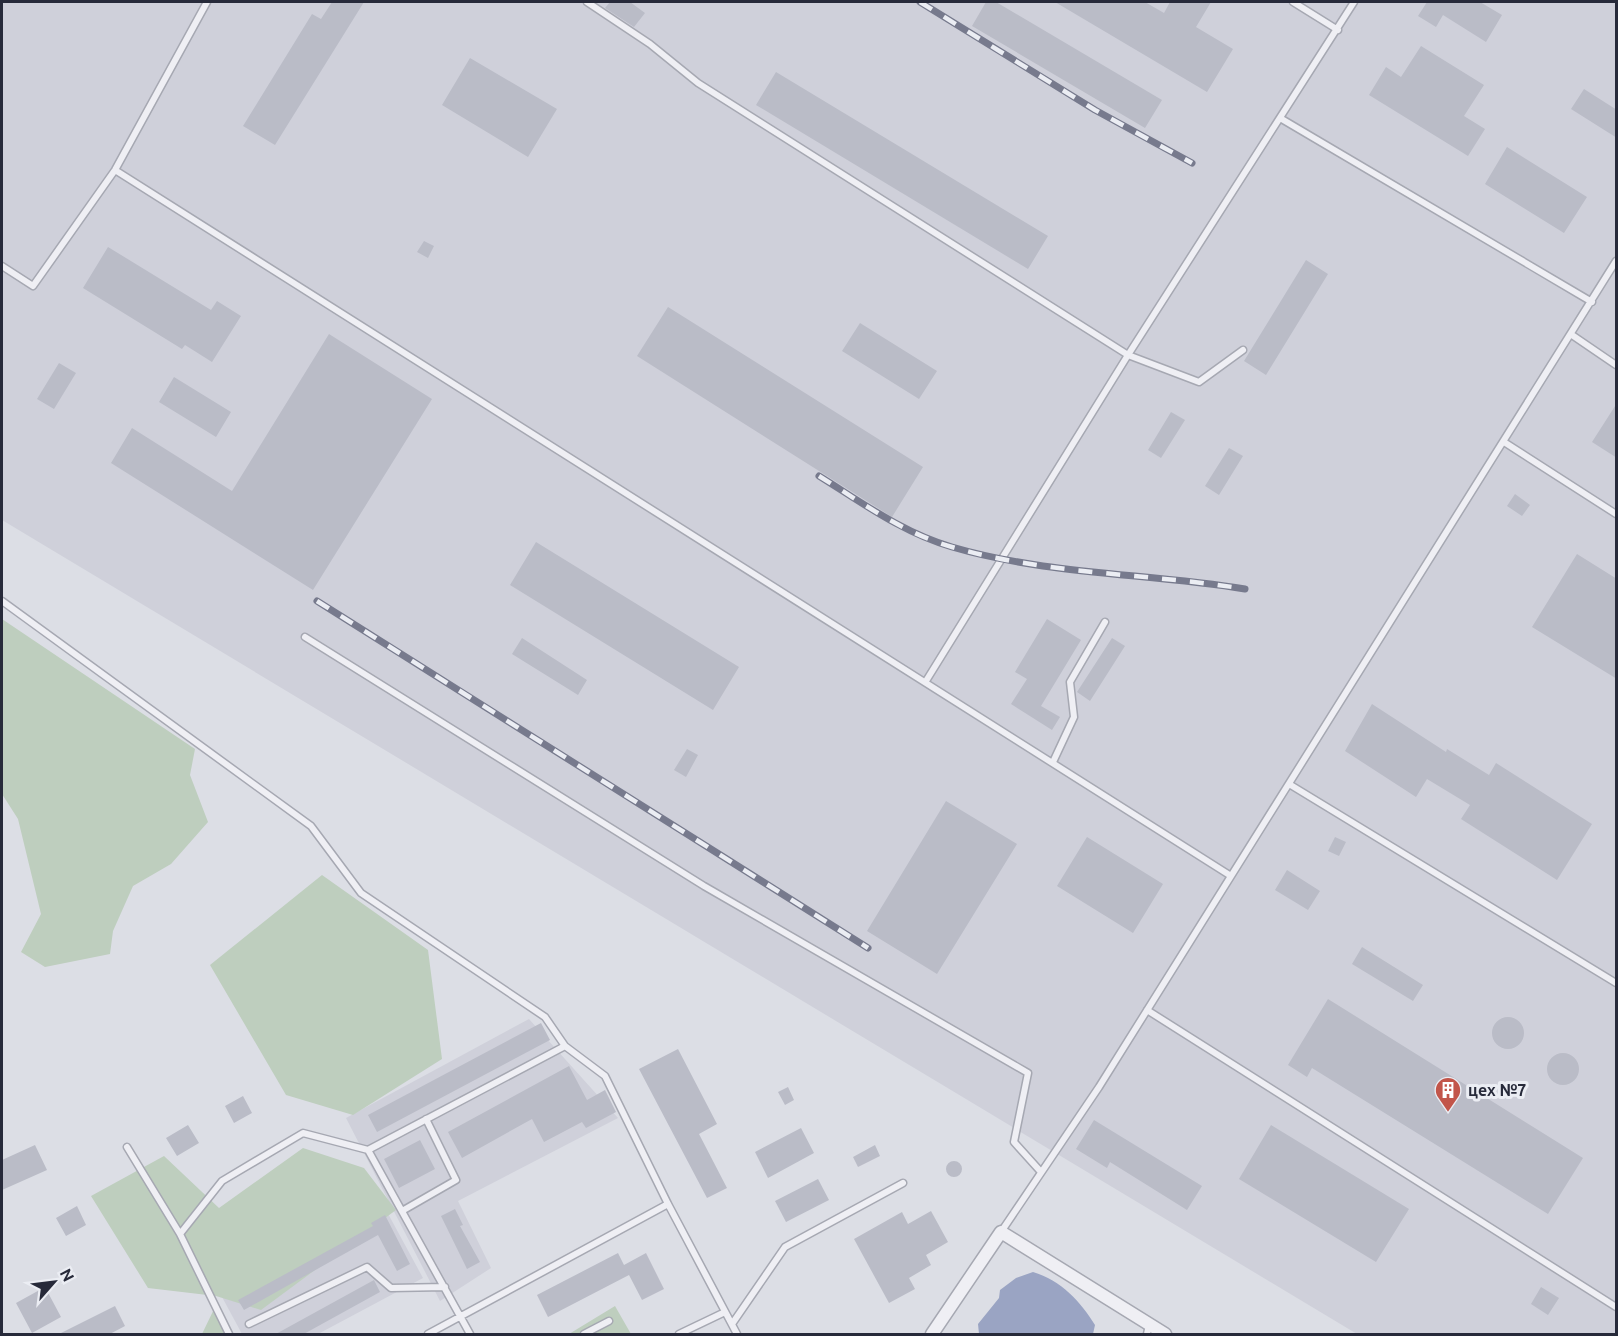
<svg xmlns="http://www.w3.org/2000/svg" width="1618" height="1336" viewBox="0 0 1618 1336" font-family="Ubuntu,sans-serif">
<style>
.built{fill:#cfd0da}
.green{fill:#becebe}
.water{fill:#9aa4c3}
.building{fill:#babcc7}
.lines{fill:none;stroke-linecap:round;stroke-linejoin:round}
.lane-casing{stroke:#a6a8b2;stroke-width:9}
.street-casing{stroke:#a6a8b2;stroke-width:15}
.lane{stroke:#efeff4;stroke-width:6}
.street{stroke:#efeff4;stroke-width:12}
.rail-casing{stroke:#777a8d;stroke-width:7}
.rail{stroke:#ebedf3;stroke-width:4.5;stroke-dasharray:14;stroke-linecap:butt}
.labels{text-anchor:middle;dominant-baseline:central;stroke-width:6;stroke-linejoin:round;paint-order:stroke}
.poi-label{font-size:16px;font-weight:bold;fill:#272a3a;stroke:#ebedf3;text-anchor:start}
</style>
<rect width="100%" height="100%" fill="#dcdee5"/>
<path class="built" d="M2,2h1614v1332h-259l-1355,-814z
M529,1019l89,99 -160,83 33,67 -51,33 -94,-183z
M386,1210l37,68 -105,56h-76l-20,-37z"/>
<path class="green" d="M2,619l193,130 -5,26 18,47 -37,42 -38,22 -20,45 -3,23 -65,13 -24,-15 20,-38 -23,-95 -16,-25z
M322,875l106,75 14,109 -89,56 -67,-20 -76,-130z
M303,1148l61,20 32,42 -135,100 -45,-14 -68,-8 -57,-92 73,-40 55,52z
M615,1306l16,28h-62z
M215,1307l16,27h-29z"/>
<path class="water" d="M1033,1272c28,8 48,30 62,53l-2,9h-114l-1,-10 21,-26 1,-8 16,-12z"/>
<path class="building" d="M332,2h32l-89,143 -32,-19 69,-112 9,5z
M610,2h20l15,11 -11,14 -29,-19z
M986,2h10l166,98 -17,28 -173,-102z
M1055,2h90l19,11 6,-11h41l-15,25 37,22 -26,43z
M1427,2h53l22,13 -16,27 -43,-27 -7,12 -18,-11z
M1421,46l63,39 -20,31 21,13 -17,27 -99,-61 17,-28 15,10z
M470,58l87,51 -29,48 -86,-52z
M776,72l272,164 -20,33 -272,-164z
M1584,89l33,21v28l-46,-29z
M1507,147l80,50 -23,36 -79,-49z
M424,241l10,5 -6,12 -11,-6z
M108,247l103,63 6,-9 24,15 -29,46 -27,-17 -3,4 -99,-61z
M1306,260l22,14 -62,101 -22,-14z
M668,307l255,160 -31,50 -255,-161z
M860,323l77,48 -18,28 -77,-48z
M329,334l103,65 -119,191 -202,-127 21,-35 100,63z
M59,363l17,10 -22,36 -17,-10z
M174,377l57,35 -15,25 -57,-35z
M1617,403v55l-25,-16z
M1171,412l14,8 -24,38 -13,-8z
M1229,448l14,8 -24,39 -14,-9z
M1515,494l15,11 -8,11 -15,-10z
M536,542l203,125 -26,43 -203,-125z
M1577,554l40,25v100l-85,-52z
M1047,619l34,21 -40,66 19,11 -8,13 -41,-26 16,-25 -12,-7z
M522,638l65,42 -9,15 -66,-41z
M1112,638l13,8 -35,55 -13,-9z
M1372,704l74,48 1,-3 42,26 7,-12 96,61 -35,56 -96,-61 9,-14 -43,-26 -11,18 -71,-46z
M687,749l11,6 -12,22 -12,-7z
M946,801l71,43 -80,130 -70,-43z
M1087,837l76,47 -30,49 -76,-47z
M1335,837l11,5 -7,14 -11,-5z
M1287,870l33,21 -12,19 -33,-20z
M1362,947l61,38 -10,16 -61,-37z
M1328,999l255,159 -35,56 -236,-146 -5,9 -19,-12z
M1492 1033a16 16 0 1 1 32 0a16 16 0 1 1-32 0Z
M541,1023l9,17 -173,92 -9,-17z
M678,1049l39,75 -18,10 28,54 -20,10 -68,-129z
M1547 1069a16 16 0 1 1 32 0a16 16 0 1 1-32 0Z
M569,1066l18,34 18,-10 11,22 -30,16 -4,-6 -38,20 -12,-23 -70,39 -14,-26z
M788,1087l6,13 -9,5 -7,-13z
M243,1096l9,17 -18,10 -9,-17z
M1094,1120l108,66 -15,24 -77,-48 -3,6 -31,-19z
M188,1125l11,18 -22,13 -11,-18z
M1271,1125l138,84 -33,53 -137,-83z
M801,1128l13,25 -46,25 -13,-26z
M420,1140l15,29 -36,19 -15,-29z
M35,1145l12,25 -45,20v-30z
M875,1145l5,11 -22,11 -5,-10z
M946 1169a8 8 0 1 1 16 0a8 8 0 1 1-16 0Z
M818,1179l11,21 -43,22 -11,-21z
M77,1206l9,19 -20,11 -10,-18z
M455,1209l8,16 -3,1 20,36 -13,7 -26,-53z
M931,1211l17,31 -22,13 5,10 -22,13 6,11 -26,14 -35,-64 48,-27 6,12z
M385,1215l25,49 -13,7 -19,-36 -134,75 -6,-10 135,-74 -2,-3z
M618,1253l6,12 22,-12 18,36 -22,11 -13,-25 -81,42 -11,-22z
M374,1280l6,12 -78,43h-28z
M45,1287l16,30 -29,16 -16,-30z
M1541,1287l18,11 -11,17 -17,-11z
M115,1306l10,20 -17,9h-51z"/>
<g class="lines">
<g class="lane-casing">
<path id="lane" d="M587,2l63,42 48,39 430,272 71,27 44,-32
M1293,2l45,28
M1280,118l312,184
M115,170l1116,706
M2,266l31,20 82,-116 92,-168
M1572,335l44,30
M1504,442l112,72
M2,601l309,225 50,67 184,124 20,29 40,30 63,128 69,130
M305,637l399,249 324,187 -14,69 27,30
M926,681l202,-326 226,-353
M1053,762l21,-45 -4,-35 35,-60
M1289,784l327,199
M1147,1010l469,297
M127,1147l53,87 49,100
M368,1150l102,184
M402,1211l54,-31 -30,-61
M1001,1232l98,-145 517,-826
M180,1234l42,-53 81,-48 65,17 197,-104
M249,1324l118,-57 24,21 54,-1
M732,1324l53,-77 118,-64
M428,1334l240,-130
M584,1334l25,-13
M679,1334l46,-22
M1147,1334l2,-9"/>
</g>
<g class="street-casing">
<path id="street" d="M932,1334l69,-102 164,102"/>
</g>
<use href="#lane" class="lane"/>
<use href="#street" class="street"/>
<g class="rail-casing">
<path id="rail" d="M920,2l175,108 97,53
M819,476c42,26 84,57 133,71 96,28 196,26 293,42
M317,601l551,347"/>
</g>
<use href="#rail" class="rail"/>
</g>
<defs>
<g id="building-pin" transform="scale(1.35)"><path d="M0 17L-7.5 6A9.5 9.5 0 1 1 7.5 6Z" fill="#c2554a" stroke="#ebedf3"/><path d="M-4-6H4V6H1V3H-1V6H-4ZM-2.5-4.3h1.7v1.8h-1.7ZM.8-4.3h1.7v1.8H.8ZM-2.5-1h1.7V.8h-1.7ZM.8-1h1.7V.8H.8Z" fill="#fff"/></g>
</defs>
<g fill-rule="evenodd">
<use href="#building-pin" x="1448" y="1090"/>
</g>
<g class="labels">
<g class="poi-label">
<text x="1468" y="1090">цех №7</text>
</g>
</g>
<rect width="1618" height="1336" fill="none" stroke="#272a3a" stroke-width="6"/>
<g transform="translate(54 1282) rotate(62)" stroke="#ebedf3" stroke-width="4.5" paint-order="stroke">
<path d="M0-4.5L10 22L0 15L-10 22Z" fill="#272a3a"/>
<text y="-9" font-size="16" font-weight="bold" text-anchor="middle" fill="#272a3a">N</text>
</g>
</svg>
